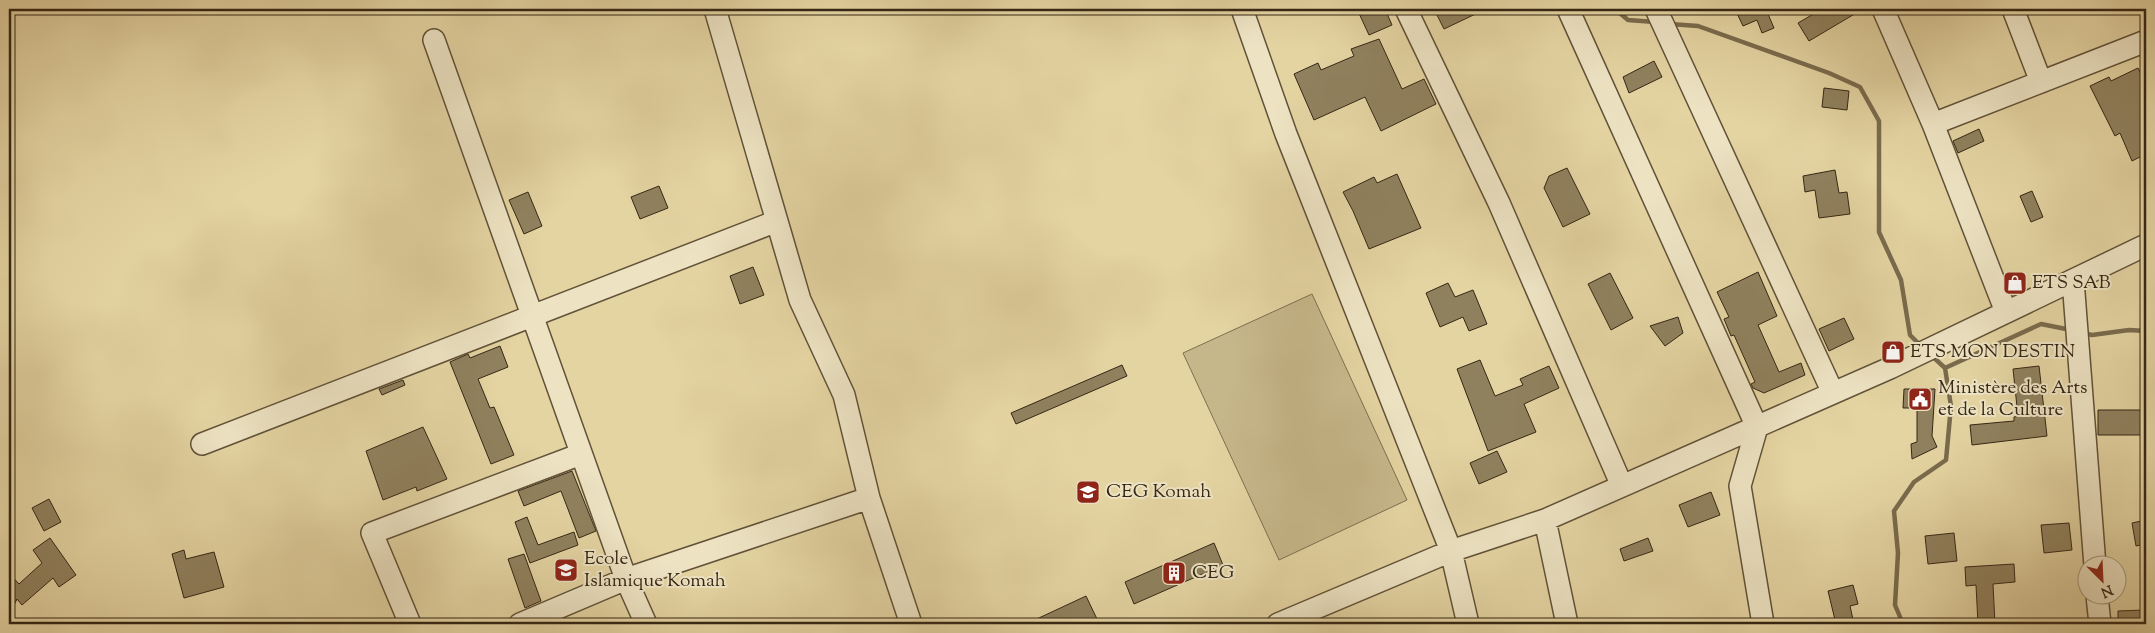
<svg xmlns="http://www.w3.org/2000/svg" width="2155" height="633" viewBox="0 0 2155 633" font-family="'Sorts Mill Goudy',serif">
<style>
.pitch{fill:#c6b78a;stroke:#7e6f50}
.lines{fill:none;stroke-linecap:round;stroke-linejoin:round}
.stream{stroke:#7a6b4d;stroke-width:4.5}
.building{fill:#90815e;stroke:#352715}
.minor-casing{stroke:#615238;stroke-width:24}
.minor{stroke:#ede3c3;stroke-width:21}
.labels{text-anchor:middle;dominant-baseline:central;stroke-width:4;stroke-linejoin:round;paint-order:stroke}
.poi-label{font-size:19px;fill:#352715;stroke:#ede3c3;text-anchor:start}
</style>
<rect width="100%" height="100%" fill="#e4d4a2"/>
<filter id="stains"><feTurbulence type="fractalNoise" baseFrequency=".004" numOctaves="4"/><feColorMatrix values="0 0 0 0 .2 0 0 0 0 .09 0 0 0 0 .02 0 0 0 .5 -.17"/></filter>
<radialGradient id="worn" r=".72"><stop offset=".6" stop-color="#630" stop-opacity="0"/><stop offset="1" stop-color="#630" stop-opacity=".3"/></radialGradient>
<path class="pitch" d="M1312,294l95,206 -128,60 -96,-207z"/>
<g class="lines">
<path class="stream" d="M1615,9l13,11 27,2
M1670,24l28,2 131,47 31,14 19,34v111l22,48 9,55 12,12
M2083,333l9,2 37,-5 17,1
M1932,356l13,12 96,-44 30,6
M1903,624l-8,-19 3,-52 -4,-42 20,-29 32,-22 5,-54 -6,-38"/>
</g>
<path class="building" d="M1357,9h28l7,16 -23,10z
M1434,9h52l-42,20z
M1735,9h44l-11,5 6,14 -12,5 -5,-13 -14,6z
M1822,9h41l-54,32 -11,-18z
M1379,39l23,50 22,-10 12,25 -55,27 -16,-34 -51,23 -20,-46 24,-11 3,7 33,-14 -3,-7z
M1654,61l8,16 -33,16 -6,-16z
M2138,68l8,16v70l-14,7 -12,-28 -5,3 -25,-50 19,-9 2,4z
M1824,88l25,3 -2,19 -25,-3z
M1979,129l5,12 -26,12 -5,-12z
M1567,168l23,46 -27,13 -19,-39 5,-12z
M1835,170l4,23 8,-1 3,22 -31,4 -4,-28 -10,2 -2,-16z
M1397,174l24,54 -52,21 -16,-38 -10,-19 31,-15 3,6z
M659,186l9,22 -28,11 -9,-22z
M2032,191l11,26 -12,5 -11,-26z
M528,192l14,34 -18,8 -15,-34z
M753,267l11,28 -24,9 -10,-28z
M1758,272l19,44 -19,9 21,47 22,-9 4,12 -41,18 -11,-5 -2,-4 4,-2 -21,-47 -3,1 -7,-17 5,-2 -12,-25z
M1610,273l23,45 -22,12 -23,-46z
M1448,283l7,14 18,-7 14,34 -18,7 -6,-14 -23,10 -14,-34z
M1678,317l5,16 -18,13 -15,-20z
M1844,318l10,21 -25,12 -10,-22z
M500,346l8,21 -30,12 12,29 4,-1 20,48 -23,9 -41,-102 18,-8 2,4z
M1480,360l15,36 28,-11 -3,-6 29,-13 10,22 -35,16 12,28 -48,19 -31,-82z
M1122,365l5,11 -111,48 -5,-11z
M2039,366l8,70 -75,9 -2,-20 44,-4v-4l4,-1 -5,-47z
M403,380l2,5 -23,10 -3,-6z
M1904,389h31l-3,47 5,11 -25,12 -1,-15 6,-2v-34h-14z
M2098,410h47v25h-47z
M423,427l24,52 -30,12 -1,-4 -33,13 -17,-49z
M1497,451l10,21 -28,12 -9,-21z
M572,471l24,60 -17,7 -18,-47 -37,15 -6,-15z
M1711,492l9,23 -32,12 -9,-22z
M49,499l12,23 -17,9 -12,-23z
M527,517l11,28 36,-13 4,13 -48,18 -15,-41z
M2146,520v24l-10,2 -4,-23z
M2069,523l3,27 -28,3 -3,-28z
M1954,533l3,28 -29,3 -3,-28z
M50,538l26,37 -17,12 -6,-9 -31,27 -5,-6 -8,16v-42l10,11 23,-21 -9,-13z
M1648,538l5,13 -29,10 -4,-12z
M1214,543l9,22 -89,39 -9,-22z
M184,550l2,9 28,-7 10,35 -40,11 -12,-44z
M524,554l17,47 -16,7 -17,-49z
M2014,564l1,18 -22,2 2,40h-17l-2,-39 -10,1 -1,-19z
M1853,585l5,19 -8,2 4,18h-18l-8,-33z
M1086,596l11,23 -11,5h-60z
M2144,610v14h-26v-13z"/>
<g class="lines">
<g class="minor-casing">
<path id="minor" d="M715,9l85,291 44,95 25,103 42,126
M1242,9l44,125 165,417 17,73
M1406,9l93,194 123,283
M1568,9l189,418 -17,59 23,138
M1656,9l177,384
M1883,9l50,115 73,188
M2013,9l28,73
M434,40l192,539 20,45
M1933,124l213,-83
M2073,280l22,286
M202,444l575,-223
M1545,520l22,104
M2097,596l3,28
M410,624l-38,-91 209,-79
M520,624l106,-45 243,-81
M1278,624l173,-73 94,-31 345,-152 256,-123"/>
</g>
<use href="#minor" class="minor"/>
</g>
<defs>
<g id="shop-square" transform="scale(1.25)"><rect x="-9" y="-9" width="18" height="18" rx="4" fill="#8f2418" stroke="#ede3c3"/><path d="M-5-2.5h2.3a2.7 3.5 0 0 1 5.4 0H5L5.5 6h-11ZM-1.5-2.5h3a1.5 2.3 0 0 0-3 0Z" fill="#fff"/></g>
<g id="civic-square" transform="scale(1.25)"><rect x="-9" y="-9" width="18" height="18" rx="4" fill="#8f2418" stroke="#ede3c3"/><path d="M-.6-6.5H3V-4.5H.6V-3L4-1V1h2V6H-6V1h2V-1L-.6-3ZM-1.2 2.5V6h2.4V2.5Z" fill="#fff"/></g>
<g id="school-square" transform="scale(1.25)"><rect x="-9" y="-9" width="18" height="18" rx="4" fill="#8f2418" stroke="#ede3c3"/><path d="M0-5L7-2L0 1L-7-2ZM-4 1L0 2.5L4 1V4Q0 6-4 4Z" fill="#fff"/></g>
<g id="building-square" transform="scale(1.25)"><rect x="-9" y="-9" width="18" height="18" rx="4" fill="#8f2418" stroke="#ede3c3"/><path d="M-4-6H4V6H1V3H-1V6H-4ZM-2.5-4.3h1.7v1.8h-1.7ZM.8-4.3h1.7v1.8H.8ZM-2.5-1h1.7V.8h-1.7ZM.8-1h1.7V.8H.8Z" fill="#fff"/></g>
</defs>
<g fill-rule="evenodd">
<use href="#shop-square" x="2015" y="283"/>
<use href="#shop-square" x="1893" y="352"/>
<use href="#civic-square" x="1920" y="399"/>
<use href="#school-square" x="1088" y="492"/>
<use href="#school-square" x="566" y="570"/>
<use href="#building-square" x="1174" y="573"/>
</g>
<g class="labels">
<g class="poi-label">
<text x="2032" y="283">ETS SAB</text>
<text x="1910" y="352">ETS MON DESTIN</text>
<text x="1938" y="388">Ministère des Arts<tspan x="1938" dy="22">et de la Culture</tspan></text>
<text x="1106" y="492">CEG Komah</text>
<text x="584" y="559">Ecole<tspan x="584" dy="22">Islamique Komah</tspan></text>
<text x="1192" y="573">CEG</text>
</g>
</g>
<rect width="2155" height="633" fill="none" stroke="#e4d4a2" stroke-width="30"/>
<rect x="10" y="10" width="2135" height="613" fill="none" stroke="#352715" stroke-width="2.5"/>
<rect x="15" y="15" width="2125" height="603" fill="none" stroke="#352715"/>
<g transform="translate(2102 580) rotate(156)"><circle r="24" fill="#ede3c3" stroke="#a3987d"/>
<path d="M0-4L9 19L0 12L-9 19Z" fill="#8f2418"/>
<text y="-8" font-size="14" font-weight="bold" text-anchor="middle" fill="#352715">N</text>
</g>
<rect width="100%" height="100%" filter="url(#stains)"/>
<rect width="100%" height="100%" fill="url(#worn)"/>
</svg>
